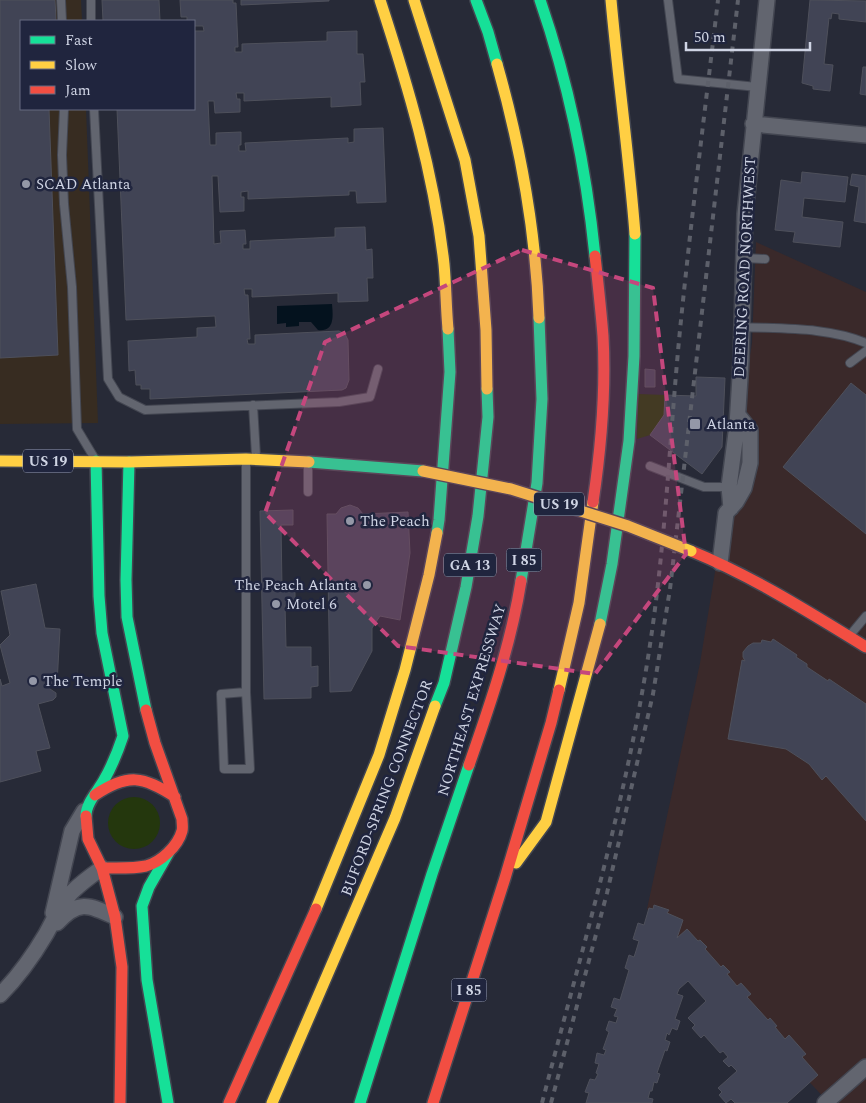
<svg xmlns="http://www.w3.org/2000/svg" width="866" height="1103" viewBox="0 0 866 1103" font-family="Spectral,serif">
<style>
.commercial{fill:#3a292a}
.education{fill:#372c21}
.green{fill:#24370d}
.water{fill:#04121e}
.building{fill:#414455;stroke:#4e505b}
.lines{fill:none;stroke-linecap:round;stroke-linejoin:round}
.lane-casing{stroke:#434651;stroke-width:10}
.street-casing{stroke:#434651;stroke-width:18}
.fast-casing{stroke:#434651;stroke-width:14}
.slow-casing{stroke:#434651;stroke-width:14}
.jam-casing{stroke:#434651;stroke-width:14}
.lane{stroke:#62656f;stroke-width:8}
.street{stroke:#62656f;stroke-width:15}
.fast{stroke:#16e098;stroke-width:11}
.slow{stroke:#ffcf43;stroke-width:11}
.jam{stroke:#f24e42;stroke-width:11}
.rail{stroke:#5d606a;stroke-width:4;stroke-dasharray:6 6;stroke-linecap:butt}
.slow-bridge-casing{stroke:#434651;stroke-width:14;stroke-linecap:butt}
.slow-bridge{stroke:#ffcf43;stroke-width:11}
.marked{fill:#c5477d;fill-opacity:0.2;stroke:#c5477d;stroke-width:4;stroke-dasharray:10 6;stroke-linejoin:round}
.poi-dot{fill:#9498a7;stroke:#20253e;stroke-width:2}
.labels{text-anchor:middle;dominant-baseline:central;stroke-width:5;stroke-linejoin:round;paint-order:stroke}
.shield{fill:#20253e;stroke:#9aa0b2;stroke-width:1}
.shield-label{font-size:14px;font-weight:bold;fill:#cfd4e4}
.poi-label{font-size:15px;fill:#cfd4e4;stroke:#20253e;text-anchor:start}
.street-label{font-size:15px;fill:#cfd4e4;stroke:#20253e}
</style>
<rect width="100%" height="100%" fill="#272a37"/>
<path class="commercial" d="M756,242l110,50v811h-37l-182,-194 53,-246 29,-176 23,-144z"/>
<path class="education" d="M0,0h81l1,21h-61v88h65l12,314 -98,1z"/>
<path class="green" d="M638,394l27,1 -1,20 -14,20 -13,4z
M108 823a26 26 0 1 1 52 0a26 26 0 1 1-52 0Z"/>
<path class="water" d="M332,304c1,12 3,28 -14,26l-7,-8h-12v4l-13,1v-4l-9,1v-18z"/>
<path class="building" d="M0,0h55l1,21h-35v88h28l9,246 -58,3z
M102,0h57l1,21h-57z
M180,0h53v3h3l2,44h-3v5h7v-8l85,-3v-9l30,-1v23h6l2,28h-5l1,23 -30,2v-10l-87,4v-8h-8l1,6h3v13l-25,1 -1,-12h-6l2,44h6v-12l25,-1v13h-2v6h7l-1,-8 103,-5v5l6,-1v-13l29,-1 3,74 -29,1 -1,-12h-7v4l-101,4v-8l-7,1v5h3v14l-24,1 -2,-36h-6l2,68 7,-1 -1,-12 25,-1 1,14h-3v5h7v-8l85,-4v-9l30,-1 1,23 6,-1 1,29h-6l1,23 -30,1v-9l-86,4v-8h-8l1,6h3l2,44h-3l1,5h7v-9l84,-4 6,3 3,6 1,40 -3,8 -4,2 -192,9v-10h-9v-4h-5l-1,-15 -6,1 -1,-30 69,-4v-9l19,-1 -1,-11 -89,4 -9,-211h77v-78h10l-1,-5h-9v-5h-7v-4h-6z
M241,0h88v1l-88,4z
M810,0l56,1v21l-27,-3v-5l-7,-1 -1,6 -2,-1 -5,46 9,1 -3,26 -17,-2v-3l-11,-3z
M863,67h3v28l-6,-1z
M802,172l46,5 -3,25 -41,-4 -2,19 41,5 -3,25 -47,-5 2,-10 -20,-2 6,-50 20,3z
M852,174l14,2v47l-12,-2 5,-34 -9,-2z
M645,369l10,1v17h-10z
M696,377l29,1 -3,69 -20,27 -52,-39 14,-20 1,-20 31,1z
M851,383l15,12v139l-83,-67z
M350,505l8,3 5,6 45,-2 2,41 -10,67 -20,-4 -8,12v23l-21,40 -21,1 -3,-178h9l5,-6z
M293,510v15h-12l1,63h13v14h-5v3h-5l1,42h25v20l7,-1v20l-7,1v11l-47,1 -4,-188z
M36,584l9,44 15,1 -3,55 -9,1 2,4 6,4v4l-3,3 -15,4 12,44 -14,3 5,20 -41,11v-103l2,7 8,-3 -10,-38 10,-10 -9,-44z
M773,639l24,16 -1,2 11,7v3l21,14 1,-2 37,25v117l-40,-45 -4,4 -13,-16 -23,-15 -58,-10 14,-79 3,1 -2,-4v-5l5,-6 5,-3h8l1,-3 9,2z
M654,905l15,5 -2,3 16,7 -6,18 10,-9 11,12 2,-1 7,7 -2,2 16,18 2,-2 7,7 -3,2 10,12 4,-3 10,11 -4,3 21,23 2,-2 7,8 -2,1 10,12 4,-4 17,19 -4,3 16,18 -31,28h-52l-4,-4 -5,4 -7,-8 3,-3 -4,-4 19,-17 -6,-6 -2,2 -6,-6 5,-4 -5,-6 -3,2 -16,-18 -3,3 -9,-10 3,-3 -7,-7 18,-17 -18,-20 -9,8 -2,5 6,2 -8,23 5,2 -3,9 -5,-2 -3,7 -2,-2 -2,7 5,2 -3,9 -2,-1 -8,23 3,1 -3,9 -3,-1 -2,9h-2l-2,7 5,1 -1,4h-66l3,-10 -4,-1 5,-13 5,1 3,-6 -2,-1 3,-9 -4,-1 2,-10 7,2 2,-5 -3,-1 6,-17 -3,-2 3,-9 7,2 2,-6 -4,-1 3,-7 -6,-2 3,-9 6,2 9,-30 -4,-2 4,-13 5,2 2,-6 3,-10 -6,-2 5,-16 6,2 5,-17 4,1z"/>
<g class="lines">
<g class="lane-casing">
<path id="lane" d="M61,0l1,21
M91,0v21
M668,0l10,79 79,8
M64,109l-2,46 2,49 8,83 5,142 18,30
M94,109l14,270 11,18 26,13 194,-8 31,-5 8,-28
M744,258l21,1
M742,327c41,2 86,0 124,16
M850,363l16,-12
M253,405l3,51
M246,461v231l4,77h-26l-3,-75 25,-2
M308,464v28
M650,466l54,21h25
M851,634l15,-18"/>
</g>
<g class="street-casing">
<path id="street" d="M753,124l113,11
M731,508l-2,-21 8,-62 4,-64 4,-147 22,-214
M720,563l6,-50 10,-11 8,-14 6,-25v-33l-12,-15
M53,913l19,-82 12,-20
M57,923c21,-23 31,-19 58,-6
M0,995c18,-18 33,-39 46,-61 8,-14 14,-30 26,-42 9,-9 20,-17 30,-24
M825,1103l41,-36"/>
</g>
<g class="fast-casing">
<path id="fast" d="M476,0l12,32 9,32
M540,0c29,84 46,167 55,256
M129,462l-3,118 1,37 19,93
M309,462l114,9
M437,533l2,-13 11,-148 -2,-43
M521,581l16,-98 5,-84 -3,-81
M600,624l12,-60 17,-123 5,-85 1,-122
M435,706l9,-23 22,-96 12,-71 10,-99 -1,-28
M86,816c0,-13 12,-25 18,-36 8,-14 14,-29 19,-44l-21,-103 -3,-37 -3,-135
M168,1103l-21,-123 -5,-74 7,-19 20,-35
M360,1103l72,-229 37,-109"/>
</g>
<g class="slow-casing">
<path id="slow" d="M380,0c28,86 54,173 64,264 2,21 2,43 4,65
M414,0l51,160 14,76 7,94 1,59
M611,0c7,78 18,156 24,234
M497,64c23,81 39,169 42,254
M0,461l129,1 117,-3 63,3
M559,690l20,-87 14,-101
M516,863l30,-41 54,-198
M316,909l63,-154 26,-85 24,-95 8,-42
M272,1103l123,-285 40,-112"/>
</g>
<g class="jam-casing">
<path id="jam" d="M593,502c8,-54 13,-111 10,-166 -2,-26 -5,-53 -8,-80
M691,551c61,25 118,61 175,96
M469,765c21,-60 42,-121 52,-184
M95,795c33,-22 48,-19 80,2
M86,816l2,23 14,29c14,0 30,1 44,-2 15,-4 32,-20 36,-35 1,-3 0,-8 0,-12l-27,-76 -9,-33
M102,868l13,49 7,50 -2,136
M229,1103l87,-194
M433,1103l72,-225 46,-155 8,-33"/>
</g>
<use href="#lane" class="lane"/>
<use href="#street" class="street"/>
<use href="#fast" class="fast"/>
<use href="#slow" class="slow"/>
<use href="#jam" class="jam"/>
<path class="rail" d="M542,1103c40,-154 86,-308 109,-465 15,-102 19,-206 29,-308 11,-110 25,-220 38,-330
M551,1103l56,-210 46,-199 17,-105 68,-589"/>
<g class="slow-bridge-casing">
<path id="slow-bridge" d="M423,471l88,18 117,37 63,25"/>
</g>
<use href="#slow-bridge" class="slow-bridge"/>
</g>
<path class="marked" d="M522,250l131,38 33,266 -91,120 -197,-28 -133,-133 60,-171z"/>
<g class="poi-dot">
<circle cx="26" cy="184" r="5"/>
<rect x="689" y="418" width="12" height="12" rx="2.5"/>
<circle cx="350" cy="521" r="5"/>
<circle cx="367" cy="585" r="5"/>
<circle cx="276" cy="604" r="5"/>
<circle cx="33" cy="681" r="5"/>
</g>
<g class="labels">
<g class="shield">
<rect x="23" y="449.5" width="50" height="23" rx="4"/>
<rect x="534" y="492.5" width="50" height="23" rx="4"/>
<rect x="506.5" y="548.5" width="35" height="23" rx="4"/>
<rect x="444" y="553.5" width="52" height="23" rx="4"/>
<rect x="451.5" y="978.5" width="35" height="23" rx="4"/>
</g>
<g class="shield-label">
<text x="48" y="461">US 19</text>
<text x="559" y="504">US 19</text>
<text x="524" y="560">I 85</text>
<text x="470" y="565">GA 13</text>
<text x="469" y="990">I 85</text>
</g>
<g class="poi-label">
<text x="36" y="184">SCAD Atlanta</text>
<text x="706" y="424">Atlanta</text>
<text x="360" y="521">The Peach</text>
<text x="357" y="585" text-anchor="end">The Peach Atlanta</text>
<text x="286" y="604">Motel 6</text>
<text x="43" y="681">The Temple</text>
</g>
<g class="street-label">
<text transform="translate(745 267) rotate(-87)">DEERING ROAD NORTHWEST</text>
<text transform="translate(472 700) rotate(-73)">NORTHEAST EXPRESSWAY</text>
<text transform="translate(387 788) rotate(-69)">BUFORD-SPRING CONNECTOR</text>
</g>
</g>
<rect x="20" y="20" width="175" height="90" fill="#20253e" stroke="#666b80"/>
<rect x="30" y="36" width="25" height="8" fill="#16e098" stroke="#666b80"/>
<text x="65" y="45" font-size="15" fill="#cfd4e4">Fast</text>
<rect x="30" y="61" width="25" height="8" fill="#ffcf43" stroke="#666b80"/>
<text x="65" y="70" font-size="15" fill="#cfd4e4">Slow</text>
<rect x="30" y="86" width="25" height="8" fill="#f24e42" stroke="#666b80"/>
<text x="65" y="95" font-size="15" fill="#cfd4e4">Jam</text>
<path d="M686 42v8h124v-8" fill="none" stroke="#cfd4e4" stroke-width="2.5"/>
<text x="694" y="42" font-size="15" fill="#cfd4e4" stroke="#20253e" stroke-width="4" paint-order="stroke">50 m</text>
</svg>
